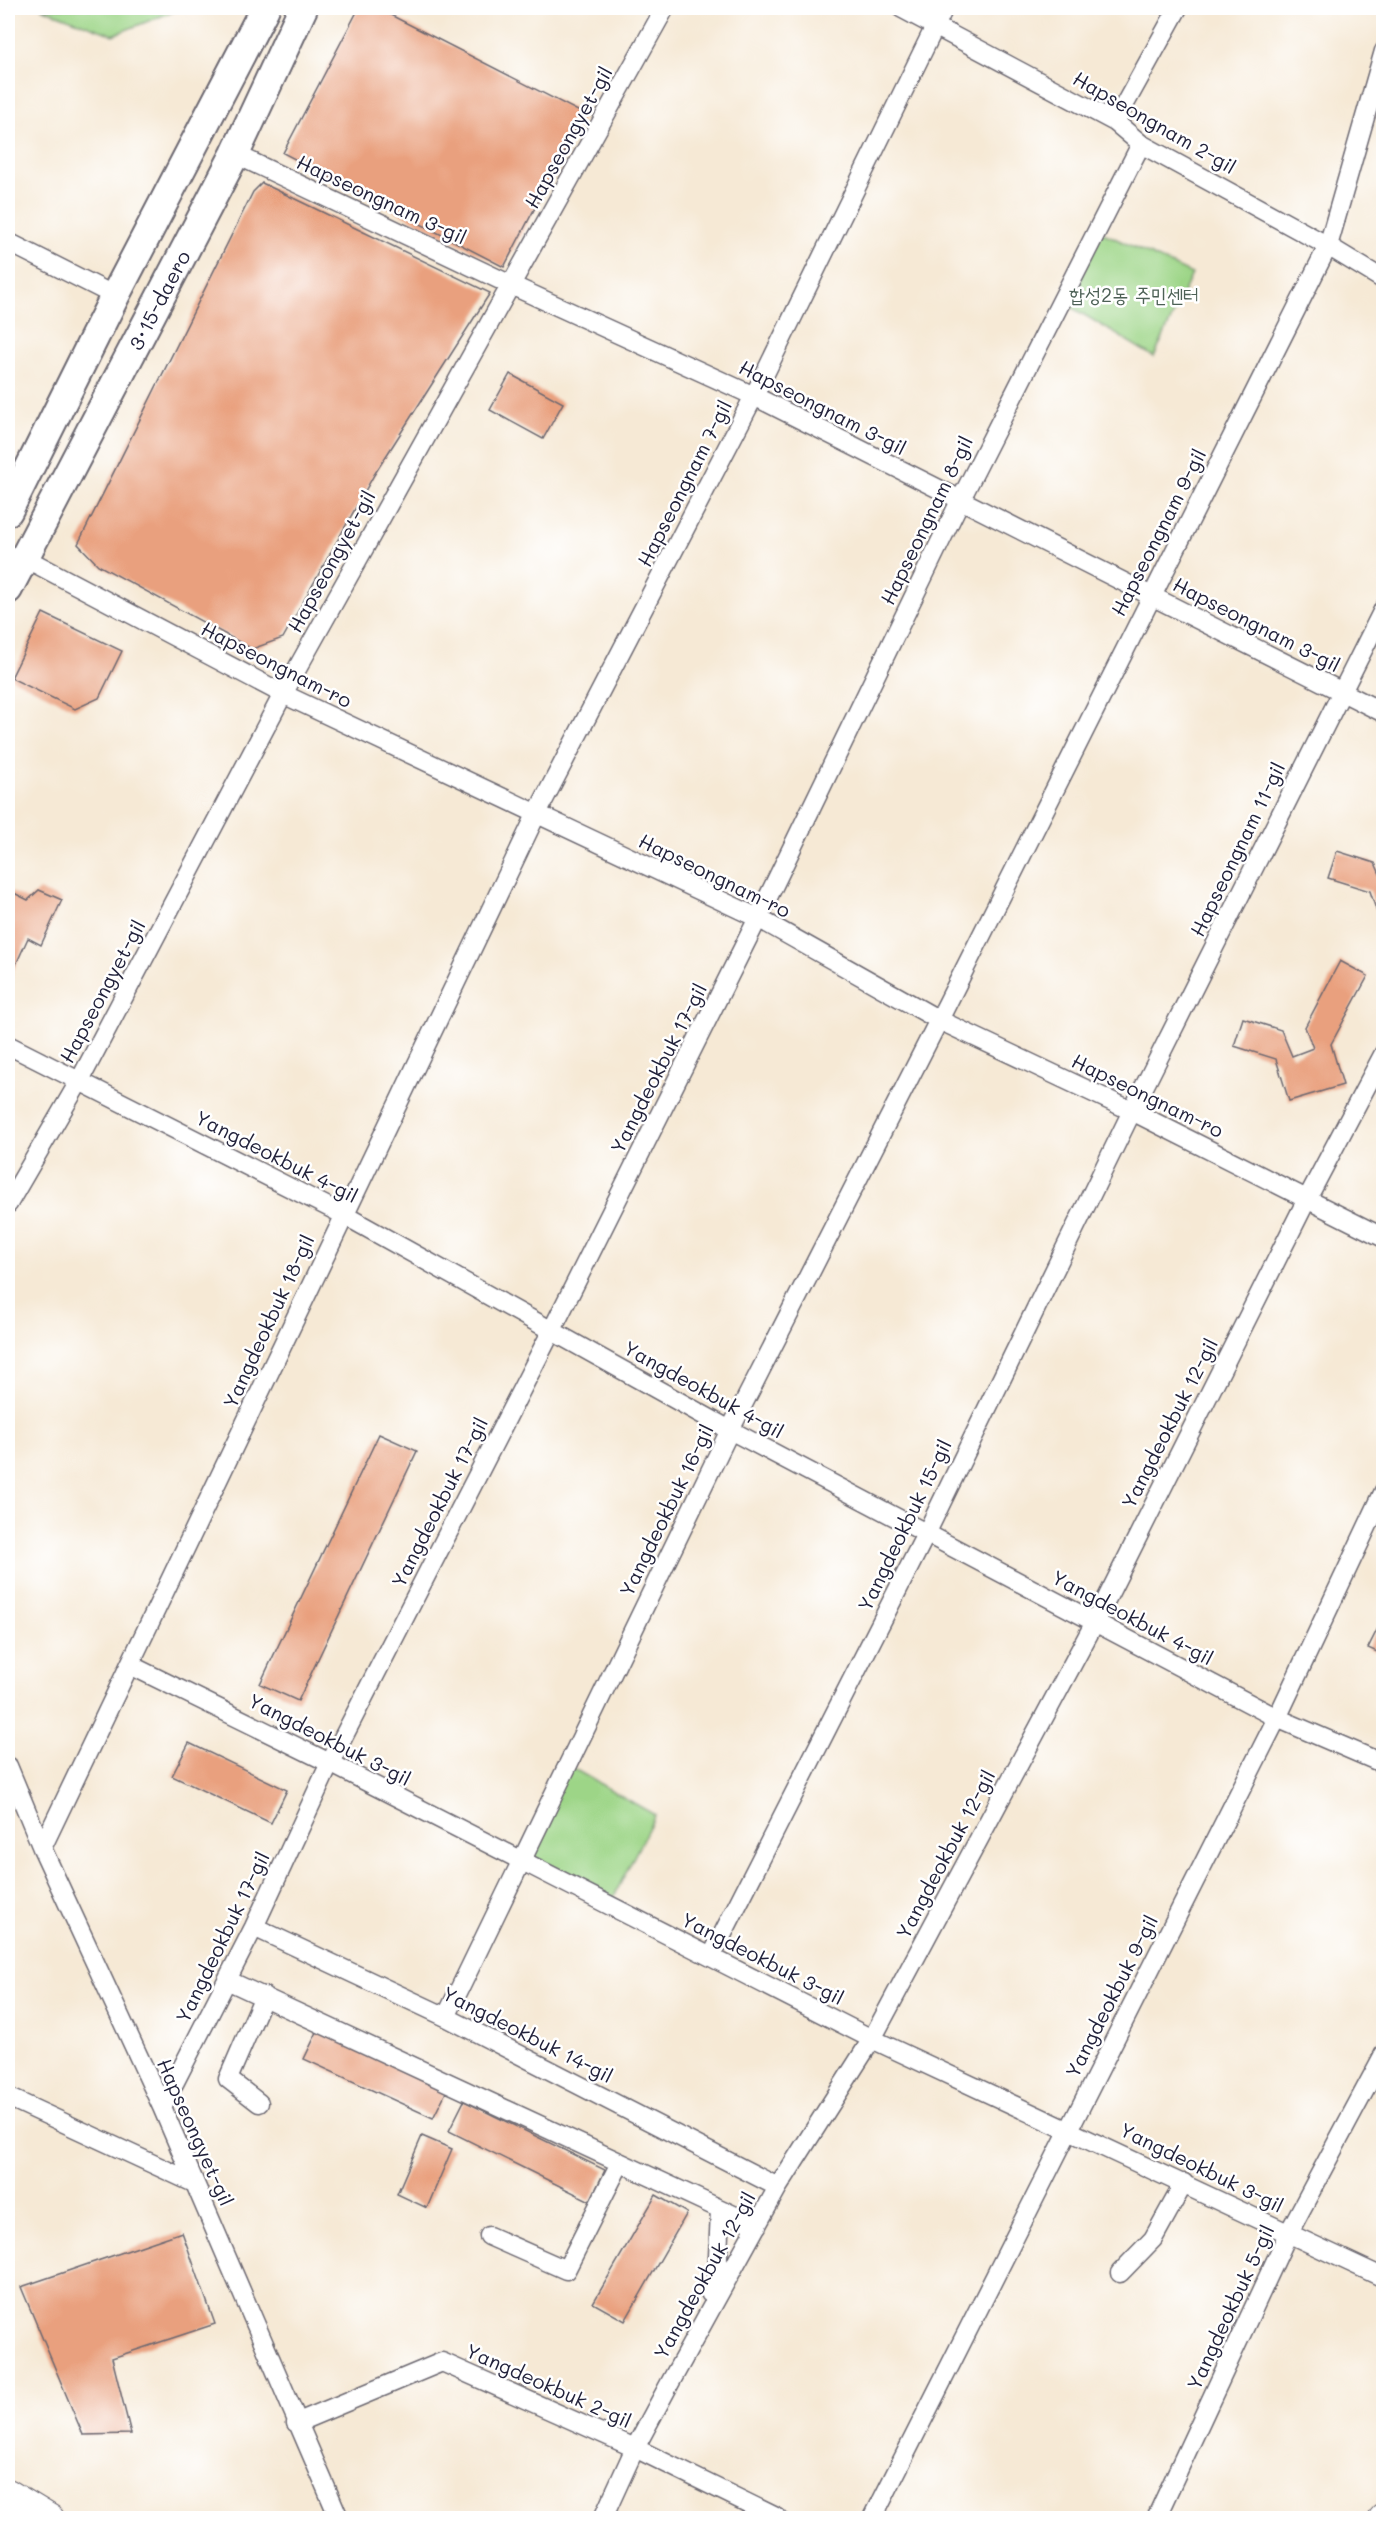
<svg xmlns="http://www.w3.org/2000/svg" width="1391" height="2526" viewBox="0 0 1391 2526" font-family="Mali,'Poor Story',sans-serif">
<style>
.green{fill:#9dd587;stroke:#607c61;stroke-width:1.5}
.building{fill:#e9a07e}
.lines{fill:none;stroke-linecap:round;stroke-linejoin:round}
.minor-casing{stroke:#6c6871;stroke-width:21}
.secondary-casing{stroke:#6c6871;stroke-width:28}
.primary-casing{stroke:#6c6871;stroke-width:32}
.minor{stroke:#fff;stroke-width:18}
.secondary{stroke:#fff;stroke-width:26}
.primary{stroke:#fff;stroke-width:28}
.labels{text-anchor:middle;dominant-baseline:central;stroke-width:5;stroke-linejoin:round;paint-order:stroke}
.street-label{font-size:20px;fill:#22223b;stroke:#fff}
.park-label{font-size:20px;fill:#4d6156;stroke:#fff}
</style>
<rect width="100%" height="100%" fill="#fff"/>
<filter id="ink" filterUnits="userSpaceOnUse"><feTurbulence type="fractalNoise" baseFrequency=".0167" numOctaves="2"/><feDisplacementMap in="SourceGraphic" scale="12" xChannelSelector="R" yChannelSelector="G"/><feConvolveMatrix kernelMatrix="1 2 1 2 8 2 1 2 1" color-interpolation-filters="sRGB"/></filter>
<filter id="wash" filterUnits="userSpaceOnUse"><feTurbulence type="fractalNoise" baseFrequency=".008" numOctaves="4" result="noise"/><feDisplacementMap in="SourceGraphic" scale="24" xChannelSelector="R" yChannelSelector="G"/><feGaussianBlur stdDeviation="1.35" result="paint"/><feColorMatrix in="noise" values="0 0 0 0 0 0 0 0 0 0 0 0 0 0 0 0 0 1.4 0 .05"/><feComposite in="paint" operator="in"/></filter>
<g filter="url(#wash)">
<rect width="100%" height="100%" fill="#f6e9d5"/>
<path class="green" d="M41,8h141l-69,27z
M1097,230l95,44 -38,83 -93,-56z
M567,1765l88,50 -46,91 -90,-45z"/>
<g id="blocks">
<path class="building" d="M359,8h18l207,106 -80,153 -221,-114z
M262,183l228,110 -116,182 -91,163 -31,11 -154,-84 -20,-21 175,-352z
M510,374l53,29 -20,36 -53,-29z
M43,613l79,38 -23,47 -24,11 -64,-31z
M1337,851l38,12 9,20v51l-14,-43 -42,-13z
M8,890l20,10 11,-10 23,10 -21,45 -13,-7 -20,44z
M1340,961l28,15 -37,68 12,41 -54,16 -13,-42 -42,-13 9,-28 38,12 11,26 21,-8 -8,-21z
M379,1434l38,17 -119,250 -38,-17z
M1384,1616v39l-16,-7z
M189,1743l98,47 -16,33 -99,-47z
M318,2030l129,60 -14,28 -129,-59z
M464,2101l141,69 -15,31 -141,-70z
M422,2136l30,13 -25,59 -30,-14z
M656,2195l31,18 -62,108 -32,-18z
M182,2232l33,92 -103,34 19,76 -48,1 -62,-148z"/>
</g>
</g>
<g filter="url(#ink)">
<use href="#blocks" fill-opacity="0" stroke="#6c6871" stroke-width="1.5"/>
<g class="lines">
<g class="minor-casing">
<path id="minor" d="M901,8l214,114 26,22 187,102 56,34
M1115,122l63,-114
M235,154l276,131 243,111 630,317
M8,242l107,54
M23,557l260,137 475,224 181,102 193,91 252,127
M8,1045l336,170 386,215 547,288 107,46
M8,1204l72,-124 203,-386 382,-686
M130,1665l200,98 542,276 512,239
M8,1766l34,82 120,259 177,411
M42,1848l494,-1033 218,-419 190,-388
M254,1927l192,90 332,170
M711,1957l215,-423 206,-423 252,-503
M227,1980l530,246
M446,2017l284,-587 209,-410 389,-774 56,-195
M8,2097l186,86
M259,2103l-31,-24 36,-83
M162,2107l92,-180 76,-164 222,-433 206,-412 202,-417 181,-357
M489,2236l77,34 54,-107
M1120,2273l33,-34 31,-56
M710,2293l7,-13 3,-70
M296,2423l146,-61 193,86 143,70
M603,2518l32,-70 36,-67 107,-194 94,-148 223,-417 212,-423 77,-146
M873,2518l404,-800 107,-227
M1156,2518l132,-284 96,-180"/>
</g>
<g class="secondary-casing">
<path id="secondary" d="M8,2492l43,26
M1382,2518l2,-2"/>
</g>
<g class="primary-casing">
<g id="primary">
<path d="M8,511l107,-215 150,-288"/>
<path id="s1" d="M8,589l227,-435 68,-146"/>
</g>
</g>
<use href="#minor" class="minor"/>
<use href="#secondary" class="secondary"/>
<use href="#primary" class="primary"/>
</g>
</g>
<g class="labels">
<g class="street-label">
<text transform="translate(1155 122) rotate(30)">Hapseongnam 2-gil</text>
<text transform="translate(568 137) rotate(-61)">Hapseongyet-gil</text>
<text transform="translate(382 199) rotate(25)">Hapseongnam 3-gil</text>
<text stroke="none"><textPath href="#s1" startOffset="326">3·15-daero</textPath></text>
<text transform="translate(823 407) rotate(27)">Hapseongnam 3-gil</text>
<text transform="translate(684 483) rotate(-63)">Hapseongnam 7-gil</text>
<text transform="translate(926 520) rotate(-64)">Hapseongnam 8-gil</text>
<text transform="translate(1158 532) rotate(-63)">Hapseongnam 9-gil</text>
<text transform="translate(331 561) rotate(-61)">Hapseongyet-gil</text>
<text transform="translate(1257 624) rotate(27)">Hapseongnam 3-gil</text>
<text transform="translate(277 664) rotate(27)">Hapseongnam-ro</text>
<text transform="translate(1237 849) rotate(-64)">Hapseongnam 11-gil</text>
<text transform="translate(715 875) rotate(26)">Hapseongnam-ro</text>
<text transform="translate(102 991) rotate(-62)">Hapseongyet-gil</text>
<text transform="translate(658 1068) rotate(-63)">Yangdeokbuk 17-gil</text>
<text transform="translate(1148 1095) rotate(26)">Hapseongnam-ro</text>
<text transform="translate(277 1156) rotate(27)">Yangdeokbuk 4-gil</text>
<text transform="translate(268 1321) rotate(-65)">Yangdeokbuk 18-gil</text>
<text transform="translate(704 1389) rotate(29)">Yangdeokbuk 4-gil</text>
<text transform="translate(1169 1423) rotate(-63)">Yangdeokbuk 12-gil</text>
<text transform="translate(439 1502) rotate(-63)">Yangdeokbuk 17-gil</text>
<text transform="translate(666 1510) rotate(-64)">Yangdeokbuk 16-gil</text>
<text transform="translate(904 1525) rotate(-64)">Yangdeokbuk 15-gil</text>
<text transform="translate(1133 1617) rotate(28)">Yangdeokbuk 4-gil</text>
<text transform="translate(330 1739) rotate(27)">Yangdeokbuk 3-gil</text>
<text transform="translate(945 1854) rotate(-62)">Yangdeokbuk 12-gil</text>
<text transform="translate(222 1937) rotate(-64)">Yangdeokbuk 17-gil</text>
<text transform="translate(763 1958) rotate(27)">Yangdeokbuk 3-gil</text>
<text transform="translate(1111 1996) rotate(-63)">Yangdeokbuk 9-gil</text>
<text transform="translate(528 2034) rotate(27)">Yangdeokbuk 14-gil</text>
<text transform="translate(196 2132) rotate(66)">Hapseongyet-gil</text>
<text transform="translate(1202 2167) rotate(26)">Yangdeokbuk 3-gil</text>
<text transform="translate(704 2275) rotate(-61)">Yangdeokbuk 12-gil</text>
<text transform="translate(1230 2307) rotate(-65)">Yangdeokbuk 5-gil</text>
<text transform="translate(549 2385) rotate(24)">Yangdeokbuk 2-gil</text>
</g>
<g class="park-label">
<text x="1134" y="294">합성2동 주민센터</text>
</g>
</g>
<rect width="1391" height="2526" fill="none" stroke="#fff" stroke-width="30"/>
</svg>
